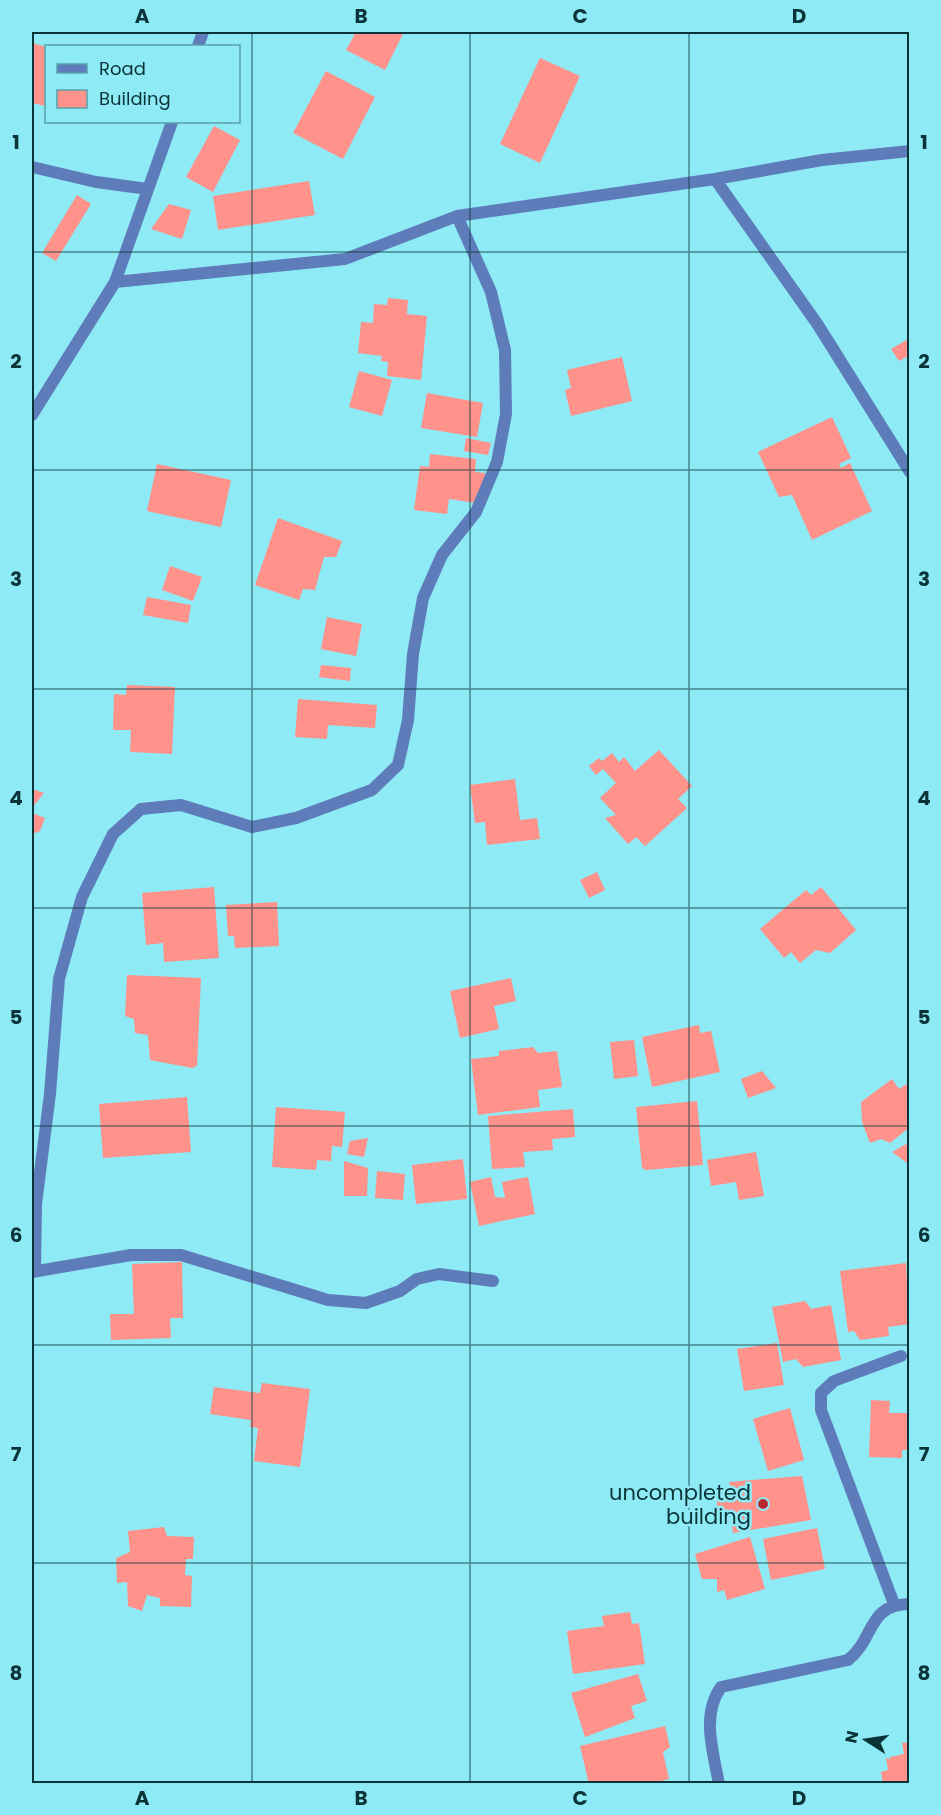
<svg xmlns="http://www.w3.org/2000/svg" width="941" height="1815" viewBox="0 0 941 1815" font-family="Poppins,sans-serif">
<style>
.building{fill:#ff928b}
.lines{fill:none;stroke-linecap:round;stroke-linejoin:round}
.lane{stroke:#5f7cba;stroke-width:12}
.street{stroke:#5f7cba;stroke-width:12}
.grid{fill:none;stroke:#0b3438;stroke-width:1.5;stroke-opacity:0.55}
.poi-dot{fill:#b8282f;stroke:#8eeaf4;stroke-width:2}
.labels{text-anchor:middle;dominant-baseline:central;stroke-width:5;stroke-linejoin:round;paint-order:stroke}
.poi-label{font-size:21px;fill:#0b3438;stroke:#8eeaf4;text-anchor:end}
.neatline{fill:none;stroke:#0b3438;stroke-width:2}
.grid-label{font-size:20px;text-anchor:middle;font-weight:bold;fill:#0b3438}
</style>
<rect width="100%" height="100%" fill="#8eeaf4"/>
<path class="building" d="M356,32h48l-19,38 -39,-20z
M33,43l13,4v59l-14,-3z
M540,58l40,18 -40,87 -40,-19z
M326,71l49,26 -32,62 -50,-26z
M214,126l26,14 -27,52 -27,-15z
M309,181l6,34 -97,15 -5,-34z
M77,195l14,9 -35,57 -14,-8z
M169,204l22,6 -9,29 -31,-10z
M388,298l20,2 -1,14 20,2 -6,64 -34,-4 1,-14 -7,-1 1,-5 -24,-3 3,-31 12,1 1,-19 13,1z
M910,338v17l-11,6 -8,-12z
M622,357l10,44 -61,15 -6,-26 6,-2 -4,-18z
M359,371l33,9 -10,36 -33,-9z
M427,393l56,10 -6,34 -56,-9z
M832,417l19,41 -12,6 2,4 9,-5 22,48 -60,29 -20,-45 -13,2 -21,-45z
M466,438l25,5 -3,12 -24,-4z
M430,454l46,5 -1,13 10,1 -2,21 -6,-1 -1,10 -27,-4 -2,15 -33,-4 6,-44 9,1z
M157,464l74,16 -10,47 -74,-16z
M278,518l64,23 -6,16h-12l-9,33 -12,-1 -4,11 -44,-15z
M170,566l32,11 -9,24 -31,-11z
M147,597l44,8 -3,18 -45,-8z
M327,617l35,7 -6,32 -35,-7z
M321,665l30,3 -1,13 -31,-4z
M127,685l48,2 -3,67 -42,-2 1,-22h-18l1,-36 12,1z
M298,699l79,6 -2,23 -47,-3 -1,14 -32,-2z
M659,750l33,36 -14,13 9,9 -42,38 -9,-9 -8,7 -23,-26 11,-3 -16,-17 16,-15 -13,-14 -7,6 -7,-9 10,-8 3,3 10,-8 7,9 5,-5 11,14z
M515,779l5,41 17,-2 3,21 -53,6 -2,-23 -10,1 -5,-38z
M32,789l12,4 -12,15z
M32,813l13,5 -5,13 -8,3z
M597,872l8,18 -16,8 -9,-18z
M214,887l5,71 -55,4 -1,-19 -17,2 -4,-52z
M821,887l35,43 -26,23 -14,-3 -16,13 -9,-11 -7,6 -24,-29 46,-39 5,5z
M277,902l2,44 -44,2 -1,-12h-6l-2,-31z
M127,975l74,3 -4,88 -5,2 -42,-8 -2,-25 -13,-2 -1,-14 -9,-3z
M511,978l5,23 -22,5 5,23 -39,9 -10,-47z
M699,1025l1,8 11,-2 9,41 -68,15 -10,-50z
M634,1040l4,36 -24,3 -4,-37z
M533,1047l5,6 19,-2 5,36 -24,3 2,17 -62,8 -7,-56 28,-3v-5z
M762,1071l14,17 -28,10 -7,-19z
M892,1079l7,10 11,-7v45l-20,16 -9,-4 -11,4 -8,-21 -1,-20z
M187,1097l4,55 -88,6 -4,-54z
M697,1101l6,64 -57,5 -4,-2 -6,-61z
M276,1107l69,5 -3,35 -10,-1 -1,15 -14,-1 -1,10 -44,-3z
M573,1109l2,28 -23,2 1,11 -30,2 2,15 -33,2 -4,-53z
M368,1138l-4,19 -17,-3 3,-13z
M910,1142v23l-18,-13z
M756,1152l8,44 -25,4 -3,-18 -25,4 -4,-26z
M463,1159l4,40 -51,5 -4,-39z
M344,1161l24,7 -1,28h-23z
M377,1171l28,3 -2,26 -28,-2z
M491,1177l4,20 10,1 -3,-16 26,-5 7,37 -56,12 -9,-44z
M182,1262l1,56h-13l1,20 -60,2 -1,-26h24l-2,-50z
M906,1263l4,61 -22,3 1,9 -29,4 -6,-9 -6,1 -8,-61z
M805,1301l6,8 20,-4 10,55 -38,7 -7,-8 -13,3 -11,-55z
M777,1343l7,42 -40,6 -7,-42z
M262,1383l48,6 -10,78 -46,-6 4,-33 -8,-1 1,-7 -41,-6 4,-27 46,6z
M871,1400l19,1 -1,12h21v37h-8v8l-33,-1z
M790,1408l14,52 -36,11 -15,-52z
M802,1476l9,44 -78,13 -2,-17 -14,-1v-23l15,-1 -3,-9z
M164,1527l3,9 27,1 -1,22h-7l-1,16 7,1 -1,31 -31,-1v-8l-13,-3 -5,16 -14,-5 -1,-24 -10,1 -1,-25 14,-6 -2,-21z
M817,1528l8,41 -54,11 -8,-41z
M750,1537l15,52 -38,11 -3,-10 -7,2v-13h-15l-7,-25z
M630,1612l2,12 7,-1 6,41 -72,10 -6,-43 37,-5 -2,-10z
M638,1674l9,27 -16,5 4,12 -50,19 -14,-44z
M665,1726l5,21 -7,5 6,27 -18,5h-62l-9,-38z
M910,1742v42h-27l-2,-12 7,-2 -2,-12 18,-4 -2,-11z"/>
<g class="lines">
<path class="lane" d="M894,1604l-73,-194v-17l13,-12 67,-25"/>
<path class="street" d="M198,46l5,-14
M32,167l64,15 52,7
M715,179l103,146 92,147
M115,282l230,-23 112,-43 258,-37 107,-19 88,-9
M32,415l83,-133 57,-160
M35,1271l1,-67 14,-110 9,-115 23,-82 31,-63 28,-25 40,-4 71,22 44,-9 76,-28 26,-25 10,-45 5,-66 10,-56 19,-43 34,-43 21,-50 9,-48 -1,-64 -14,-58 -34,-76
M32,1272l99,-17h50l147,45 38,3 34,-12 17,-12 22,-5 54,7
M719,1784c-6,-33 -18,-69 2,-97l127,-27c27,-21 19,-56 62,-56"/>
</g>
<path class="grid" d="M252,32v1752M470,32v1752M689,32v1752M32,252h878M32,470h878M32,689h878M32,908h878M32,1126h878M32,1345h878M32,1563h878"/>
<circle class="poi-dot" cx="763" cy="1504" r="6"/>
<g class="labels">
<g class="poi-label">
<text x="751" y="1492">uncompleted<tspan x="751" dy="24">building</tspan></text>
</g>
</g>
<rect width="941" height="1815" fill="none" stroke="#8eeaf4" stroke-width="66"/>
<rect x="45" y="45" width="195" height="78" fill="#8eeaf4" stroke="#5aa1a9" stroke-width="1.5"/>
<rect x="57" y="64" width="30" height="9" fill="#5f7cba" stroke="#5aa1a9" stroke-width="1.5"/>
<text x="99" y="75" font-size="18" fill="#0b3438">Road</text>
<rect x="57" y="90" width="30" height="18" fill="#ff928b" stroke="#5aa1a9" stroke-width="1.5"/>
<text x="99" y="105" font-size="18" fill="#0b3438">Building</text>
<g transform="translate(866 1740) rotate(282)" stroke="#8eeaf4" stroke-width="4.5" paint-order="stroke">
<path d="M0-4.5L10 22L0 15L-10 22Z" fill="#0b3438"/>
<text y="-9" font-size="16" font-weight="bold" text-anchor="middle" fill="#0b3438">N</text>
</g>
<rect x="33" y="33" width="875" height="1749" class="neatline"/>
<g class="grid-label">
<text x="142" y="23">A</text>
<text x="361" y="23">B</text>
<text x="580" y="23">C</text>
<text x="799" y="23">D</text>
<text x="16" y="149">1</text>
<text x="924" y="149">1</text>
<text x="16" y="368">2</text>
<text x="924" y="368">2</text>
<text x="16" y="586">3</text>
<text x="924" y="586">3</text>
<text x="16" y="805">4</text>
<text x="924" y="805">4</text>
<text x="16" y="1024">5</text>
<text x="924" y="1024">5</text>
<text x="16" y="1242">6</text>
<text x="924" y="1242">6</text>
<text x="16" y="1461">7</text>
<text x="924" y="1461">7</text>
<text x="16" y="1680">8</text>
<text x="924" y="1680">8</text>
<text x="142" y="1805">A</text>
<text x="361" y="1805">B</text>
<text x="580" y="1805">C</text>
<text x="799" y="1805">D</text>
</g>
</svg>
